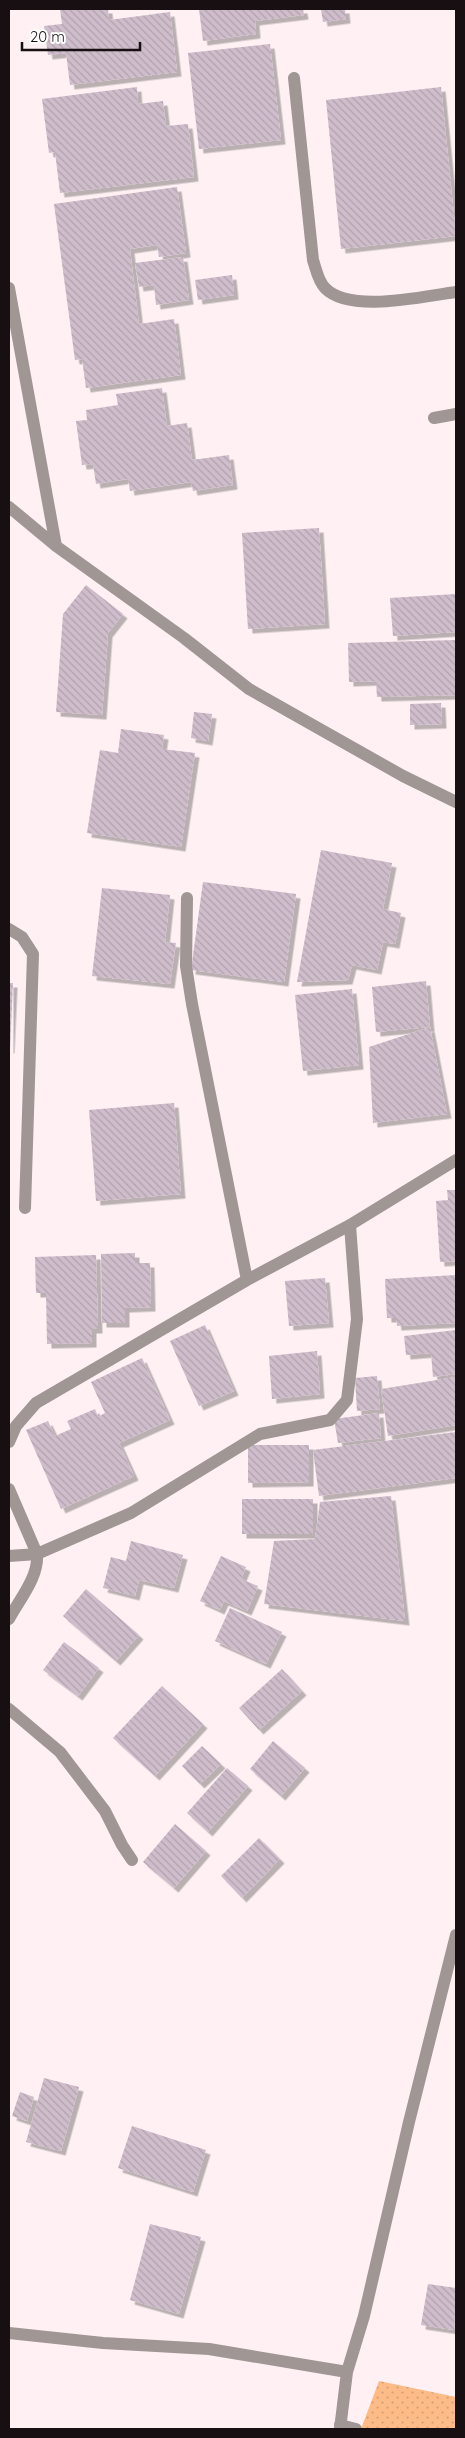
<svg xmlns="http://www.w3.org/2000/svg" width="465" height="2438" viewBox="0 0 465 2438" font-family="Quicksand,sans-serif">
<style>
.grass{fill:url(#grass-dots)}
.building{fill:url(#building-back-hatch);filter:url(#shadow)}
.lines{fill:none;stroke-linecap:round;stroke-linejoin:round}
.service{stroke:#a09694;stroke-width:12}
.minor{stroke:#a09694;stroke-width:12}
</style>
<defs>
<pattern id="grass-dots" width="8" height="8" patternUnits="userSpaceOnUse" patternTransform="scale(1.25)"><rect width="8" height="8" fill="#fdbb88"/><path d="M2 2h.1M6 6h.1" fill="none" stroke="#d8a074" stroke-width="1.8" stroke-linecap="round"/></pattern>
<pattern id="building-back-hatch" width="6" height="6" patternUnits="userSpaceOnUse" patternTransform="scale(1.25)"><rect width="6" height="6" fill="#cfbdcb"/><path d="M-1 5l2 2M0 0l6 6M5-1l2 2" fill="none" stroke="#b1a1ad"/></pattern>
<filter id="shadow"><feDropShadow dx="4.5" dy="4.5" stdDeviation="0" flood-color="#0004"/></filter>
</defs>
<rect width="100%" height="100%" fill="#fef0f3"/>
<path class="grass" d="M379,2381l77,16v32h-95z"/>
<path class="building" d="M60,9h48l1,11 61,-8 7,60 -107,13 -4,-32 -18,2 -4,-29 18,-2z
M199,9h104l1,6 -49,6 1,13 -53,7z
M321,9h24l1,10 -23,3z
M270,44l11,96 -82,9 -11,-96z
M137,87l1,17 25,-3 3,25 22,-2 6,53 -134,16 -5,-41 -6,1 -7,-54z
M441,87l15,149 -115,13 -15,-149z
M177,187l9,66 -27,4 -2,-12 -27,4 9,75 35,-5 7,56 -95,13 -4,-29 -7,1 -21,-156z
M183,257l6,43 -33,5 -2,-20 -15,2 -4,-24z
M232,275l2,20 -36,5 -3,-20z
M162,388l5,38 20,-3 5,37 37,-5 4,30 -40,6 -2,-9 -61,9 -2,-12 -32,5 -3,-20 -11,1 -6,-44 11,-1 -1,-10 32,-5 -2,-11z
M319,528l6,96 -77,5 -6,-96z
M86,585l37,29 -15,19 -6,82 -46,-3 7,-98z
M456,594v38l-63,4 -3,-38z
M456,640v55l-79,2 -1,-16 -27,1 -1,-39z
M441,703l1,21 -32,1v-21z
M194,712l18,2 -4,27 -17,-3z
M121,729l43,6 -2,14 33,4 -14,94 -94,-14 13,-83 18,3z
M321,850l71,13 -9,46 18,4 -6,31 -12,-2 -6,28 -25,-5 -4,15 -51,2z
M203,882l93,12 -12,88 -93,-12z
M102,888l68,7 -5,47 11,1 -6,41 -78,-8z
M426,981l4,46 17,87 -74,9 -4,-76 61,-20 -54,5 -4,-45z
M9,983h4l-3,66h-1z
M352,989l7,76 -56,6 -8,-76z
M174,1103l7,91 -85,7 -7,-91z
M447,1190h9v71l-16,1 -4,-61 12,-1z
M135,1253v10h15l1,44 -26,1v15h-23l-1,-69z
M96,1255l2,74h-6v14l-45,1 -1,-51h-10l-1,-36z
M456,1275v48l-59,3 -1,-8h-9l-2,-39z
M325,1278l4,45 -40,3 -4,-45z
M205,1325l29,66 -35,15 -29,-65z
M456,1330v44l-23,3 -2,-24 -25,2 -2,-19z
M317,1351l3,43 -48,5 -3,-43z
M142,1358l28,62 -51,23 15,33 -73,33 -35,-79 22,-9 7,15 16,-7 -4,-8 28,-12 3,8 7,-4 -14,-31z
M377,1376l3,33 -23,2 -2,-33z
M456,1377v48l-68,11 -7,-47z
M379,1413l2,25 -43,5 -4,-24z
M456,1432v46l-137,18 -6,-46z
M248,1445h61v37l-61,1z
M391,1496l14,125 -141,-17 10,-63 41,-2 5,-37z
M242,1499h71v35h-71z
M131,1541l52,14 -9,33 -35,-8 -4,16 -32,-8 8,-31 15,4z
M221,1556l25,11 -5,12 17,7 -11,25 -23,-10 -4,9 -20,-9z
M86,1589l53,46 -23,26 -53,-45z
M230,1608l52,24 -16,32 -51,-23z
M64,1642l35,26 -21,28 -35,-26z
M282,1669l20,22 -43,39 -20,-22z
M162,1686l41,38 -48,52 -42,-38z
M273,1741l32,27 -24,28 -31,-27z
M202,1746l19,18 -21,20 -18,-18z
M227,1768l21,18 -40,46 -21,-19z
M175,1824l31,27 -32,37 -31,-26z
M259,1838l21,21 -38,39 -21,-22z
M44,2078l35,9 -18,64 -35,-9z
M20,2092l14,5 -7,24 -15,-5z
M132,2126l74,24 -13,42 -75,-24z
M150,2224l51,13 -22,77 -49,-14z
M428,2284l28,4 -2,42 -33,-5z"/>
<g class="lines">
<path class="service" d="M340,2425l16,4"/>
<path class="minor" d="M294,78l19,182c3,9 5,21 12,28 25,26 99,8 131,4
M9,288l47,258
M434,418l22,-4
M9,507l47,39 128,92 65,51 154,87 53,26
M187,898l-1,68 6,38 55,276
M9,929l13,8 11,17 -8,254
M9,1442l7,-16 20,-23 211,-123 103,-55 106,-65
M9,1489l28,65 -28,2
M9,1619c10,-19 30,-42 28,-65l94,-41 129,-79 70,-14 17,-20 10,-81 -7,-94
M9,1709l51,43 45,59 17,34 10,15
M9,2333l94,10 106,6 138,23
M340,2429l7,-57 17,-56 45,-194 47,-187"/>
</g>
<rect width="465" height="2438" fill="none" stroke="#170f11" stroke-width="20"/>
<path d="M22 42v8h118v-8" fill="none" stroke="#170f11" stroke-width="2.5"/>
<text x="30" y="42" font-size="15" fill="#170f11" stroke="#ffffff" stroke-width="4" paint-order="stroke">20 m</text>
</svg>
